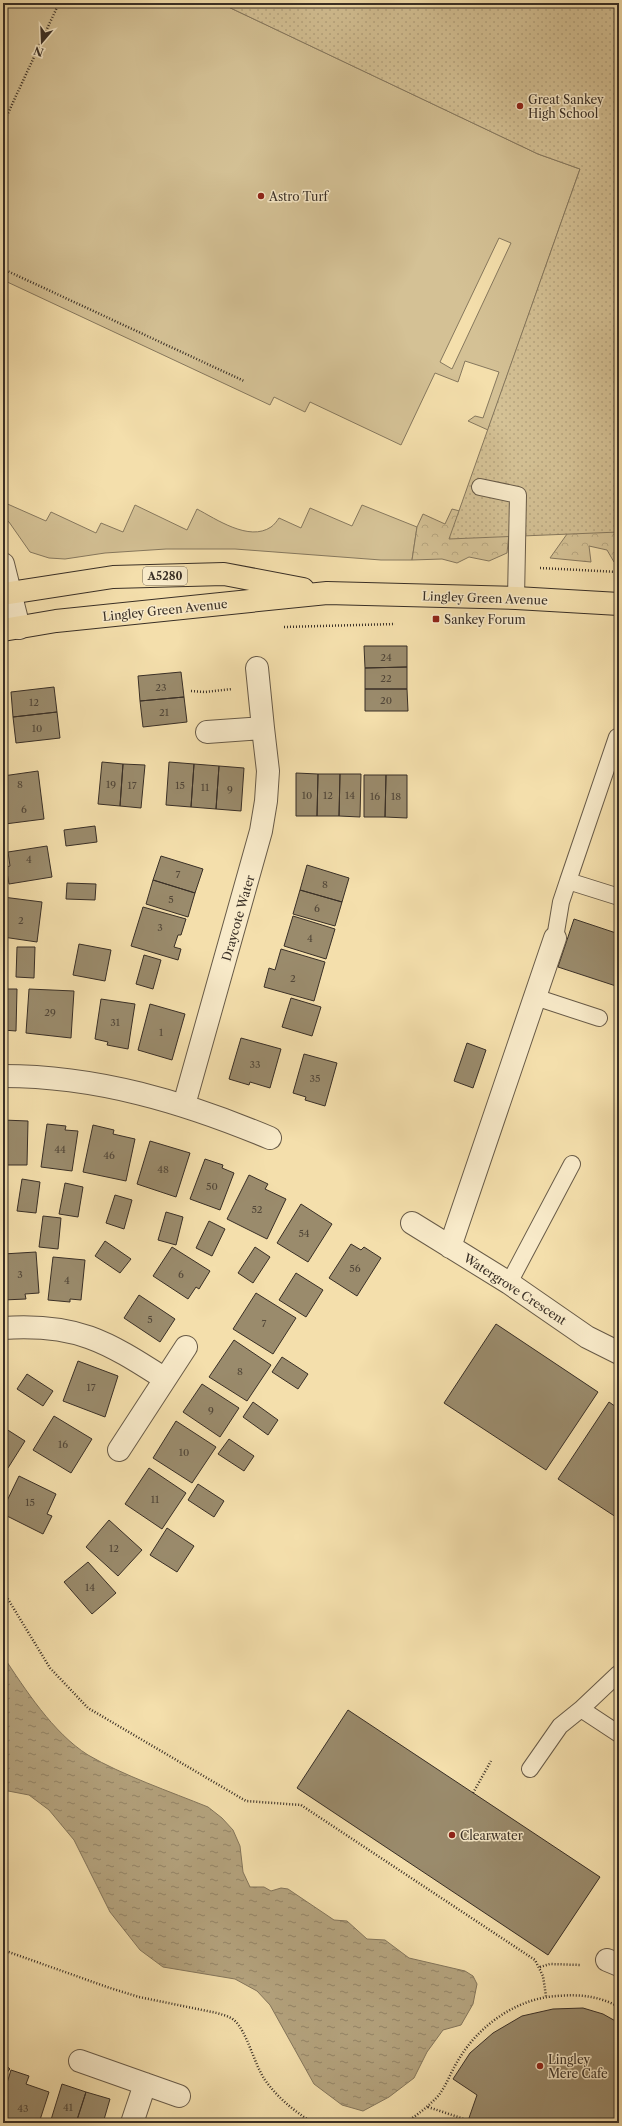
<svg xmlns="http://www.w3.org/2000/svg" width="622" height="2126" viewBox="0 0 622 2126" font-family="'Libre Caslon Text',serif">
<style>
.green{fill:#d4c195;stroke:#86785e;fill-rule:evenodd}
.forest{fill:url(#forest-crowns);stroke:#86785e}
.park{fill:url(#park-dots);stroke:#86785e}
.water{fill:url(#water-ripples);stroke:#83755b}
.building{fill:#9a8b6c;stroke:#392f26}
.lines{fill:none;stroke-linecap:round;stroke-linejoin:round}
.lane-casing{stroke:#685b48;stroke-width:18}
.street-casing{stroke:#685b48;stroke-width:24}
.primary-casing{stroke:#392f26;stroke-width:24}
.path{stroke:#392f26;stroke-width:2.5;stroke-dasharray:1 2;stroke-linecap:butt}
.lane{stroke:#f8eac9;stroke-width:16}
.street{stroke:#f8eac9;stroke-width:22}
.primary{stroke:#f4dfac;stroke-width:22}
.poi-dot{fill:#8f2418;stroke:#f8eac9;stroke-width:1.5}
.labels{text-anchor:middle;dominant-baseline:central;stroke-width:3;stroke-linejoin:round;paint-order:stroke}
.number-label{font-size:10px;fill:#514638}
.shield{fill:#f8eac9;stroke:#726757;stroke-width:1}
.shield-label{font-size:11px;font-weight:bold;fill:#392f26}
.poi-label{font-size:12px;fill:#392f26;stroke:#f8eac9;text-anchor:start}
.street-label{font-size:12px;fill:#392f26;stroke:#f8eac9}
</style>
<defs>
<pattern id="forest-crowns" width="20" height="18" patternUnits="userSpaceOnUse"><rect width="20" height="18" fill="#d4c195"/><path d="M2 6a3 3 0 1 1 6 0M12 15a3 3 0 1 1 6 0" fill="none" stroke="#b7a680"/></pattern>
<pattern id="park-dots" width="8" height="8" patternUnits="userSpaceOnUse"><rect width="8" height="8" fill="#d4c195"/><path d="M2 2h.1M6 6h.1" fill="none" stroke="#b7a680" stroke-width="1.8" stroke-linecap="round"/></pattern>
<pattern id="water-ripples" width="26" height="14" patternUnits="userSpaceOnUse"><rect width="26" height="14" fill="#b4a37e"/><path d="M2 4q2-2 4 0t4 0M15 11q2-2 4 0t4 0" fill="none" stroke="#938567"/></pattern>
</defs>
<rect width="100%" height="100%" fill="#f4dfac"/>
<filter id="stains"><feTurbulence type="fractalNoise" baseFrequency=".005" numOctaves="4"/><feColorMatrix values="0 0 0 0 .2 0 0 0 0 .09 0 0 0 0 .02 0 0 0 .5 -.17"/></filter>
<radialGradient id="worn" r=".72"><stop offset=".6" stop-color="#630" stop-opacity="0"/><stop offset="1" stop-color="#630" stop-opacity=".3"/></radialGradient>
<path class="green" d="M3,3h217l318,151 42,15 -92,261 -20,-9 7,-5 8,2 16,-46 -34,-11 -7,21 -23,-9 -34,72 -91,-43 -5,10 -31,-15 -4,8 -267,-125zM499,238l12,5 -59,126 -12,-7z
M3,502l43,19 5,-9 45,21 5,-10 22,9 12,-27 52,25 10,-21c19,10 52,33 74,18 3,-2 6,-6 8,-9l22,10 9,-20 42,18 10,-21 55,22 -5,33h-31l-146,-11h-69l-61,4 -40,6 -16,-1 -19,-6 -21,-30 -6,-4z"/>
<path class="forest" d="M619,492v70h-5l-7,-12 -18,-4 2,16 -41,-4 22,-31z
M452,509l58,15 -3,29 -18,8 -20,-4 -12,6 -15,-4 -30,1 5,-33 6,-13 22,10z"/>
<path class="park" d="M220,3h399v529l-170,7 131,-370 -42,-15z"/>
<path class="water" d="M3,1656c22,33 50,77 85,99 34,20 83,37 120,52l14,11 11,12 7,16 3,26 7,15h14l7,4 10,-3 7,1 46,31 13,1 20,18 18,1 24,18 56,13 8,5 4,8 -4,20 -12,21 -18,5 -16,22 -13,26 -25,19 -26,14 -21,-6 -28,-21 -44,-79 -13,-14 -22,-12 -72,-12 -23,-17 -30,-38 -36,-72 -25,-30 -20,-15 -26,-5z"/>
<path class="building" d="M364,646h43v21l-42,1z
M407,667v22h-42v-21z
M181,672l3,25 -44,4 -2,-25z
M54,687l3,25 -44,5 -2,-25z
M365,689h42l1,22h-43z
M184,697l3,25 -44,5 -3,-26z
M57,712l3,26 -44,5 -3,-26z
M102,762l21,2 -3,42 -22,-2z
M169,762l25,2 -3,43 -25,-2z
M123,764l22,1 -4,43 -21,-2z
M194,764l25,2 -3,43 -25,-2z
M219,766l25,2 -3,43 -25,-2z
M38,771l6,48 -39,5 -2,-48z
M296,773l22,1 -1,42h-21z
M318,774h22l-1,42h-22z
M340,774h21l-1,43 -21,-1z
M364,775h22l-1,42h-21z
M386,775h21v43l-22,-1z
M95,826l2,16 -31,4 -2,-16z
M47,846l5,31 -43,7 -3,-17 4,-1 -2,-14z
M161,856l42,13 -8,24 -42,-13z
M307,865l42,13 -7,24 -42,-12z
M153,880l42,13 -7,24 -42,-13z
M67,883l29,1 -1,16 -29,-1z
M300,890l42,12 -7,24 -42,-12z
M3,897l39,5 -5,40 -34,-5z
M143,907l43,12 -5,16h-3l-4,12 7,2 -3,11 -47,-14z
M293,916l42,13 -9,30 -42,-13z
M574,919l45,15v53l-61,-20z
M79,944l32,6 -6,31 -32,-6z
M17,947h18l-1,31 -18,-1z
M281,949l44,13 -11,39 -50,-14 5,-19 6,2z
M144,955l17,5 -8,29 -17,-5z
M3,989h14l-1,42 -13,-1z
M29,989l45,2 -3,47 -45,-5z
M291,998l30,9 -9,29 -30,-9z
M101,999l34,5 -7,45 -21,-4 1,-3 -13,-3z
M150,1004l35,10 -13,46 -34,-10z
M241,1038l40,11 -11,39 -20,-6 -1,3 -20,-6z
M467,1043l19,7 -13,38 -19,-7z
M304,1054l33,9 -12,43 -20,-6 1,-3 -13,-4z
M3,1120l25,1 -1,44h-24z
M47,1124l19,2 -1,4 13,1 -6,40 -31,-4z
M93,1125l21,5 -1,4 22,5 -9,42 -43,-9z
M150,1141l40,12 -14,44 -39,-13z
M205,1159l18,6 -1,3 12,5 -14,37 -30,-11z
M249,1175l19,9 -3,5 21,10 -19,40 -40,-20z
M22,1179l18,3 -4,31 -19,-2z
M65,1183l18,4 -5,30 -19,-3z
M115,1195l17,5 -8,29 -18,-6z
M301,1204l31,20 -24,38 -31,-19z
M166,1212l17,5 -7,28 -18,-5z
M43,1216l18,2 -3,31 -19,-2z
M209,1221l16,8 -13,27 -16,-8z
M105,1241l26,18 -11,14 -25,-17z
M351,1244l10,6 3,-3 17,11 -24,38 -28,-18z
M172,1247l38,24 -11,18 -3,-2 -8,12 -35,-23z
M255,1247l15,10 -17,26 -15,-10z
M36,1252l3,41 -14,1 1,5 -23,1v-46z
M53,1257l32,3 -4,40 -11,-1v3l-22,-2z
M296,1273l27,17 -17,27 -27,-17z
M256,1293l40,25 -23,36 -40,-25z
M139,1295l36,24 -15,23 -36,-24z
M496,1324l102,68 -52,78 -102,-67z
M234,1340l37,25 -24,36 -38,-24z
M282,1357l26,17 -10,15 -26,-17z
M78,1361l40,15 -13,41 -42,-16z
M27,1374l26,17 -10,15 -26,-17z
M202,1384l37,24 -19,29 -37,-25z
M253,1402l25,18 -10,15 -25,-18z
M609,1402l10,7v110l-61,-40z
M54,1416l38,23 -21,34 -38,-23z
M176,1421l40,26 -24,36 -39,-25z
M3,1427l22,14 -17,27 -5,-3z
M229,1439l25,17 -10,15 -26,-17z
M149,1468l37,25 -24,36 -37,-25z
M19,1476l37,18 -9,20 5,2 -9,18 -40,-20v-5z
M198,1484l26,17 -10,16 -26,-17z
M109,1520l33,30 -24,26 -32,-29z
M167,1528l27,18 -17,26 -27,-17z
M88,1562l28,31 -24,21 -28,-32z
M348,1710l252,167 -52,78 -251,-167z
M583,2008l20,6 16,9v100h-135l-15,-5 8,-23 -24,-16 17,-26 23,-20 29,-17 31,-7z
M3,2063l7,6 -7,8z
M11,2070l18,6 -3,8 23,8 -10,31h-27l-9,-3v-24z
M62,2084l24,8 -10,31h-26z
M86,2092l24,7 -7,24h-27z"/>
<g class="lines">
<g class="lane-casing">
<path id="lane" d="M480,487l38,8 -2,103
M568,881l49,-144
M555,938l6,-36 7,-21 51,16
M535,997l64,21
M509,1283l63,-119
M581,1709l38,25
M530,1769l30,-43 21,-17 37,-35"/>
</g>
<g class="street-casing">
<path id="street" d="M3,564l16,64
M207,732l56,-4 -6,-60
M3,1076c94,0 181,26 267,62
M184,1105l77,-274 5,-30 2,-30 -5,-43
M412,1223l97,60 78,54 32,16
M450,1247l105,-309
M3,1328c73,-5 103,13 162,51
M119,1450l67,-103
M607,1960l12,5
M80,2061l99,35
M132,2123l13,-39"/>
</g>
<g class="primary-casing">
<path id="primary" d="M3,594l110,-17 111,-3 79,15
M3,630l53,-9 271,-28 189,5 103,6"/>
</g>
<path class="path" d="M3,124l56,-121
M3,269l241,112
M540,568l79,4
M284,627l111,-3
M191,691l14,1 27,-3
M3,1591l47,77 38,40 158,93 55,4 234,155 8,16 3,20
M473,1793l18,-32
M3,1950l107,38 29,9 78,16c6,2 12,3 17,7 13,11 20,44 31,60 13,18 29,31 48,43
M540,1967l10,-3 31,1
M428,2107l48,16
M405,2123c12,-8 23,-16 33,-27 9,-11 13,-25 21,-37 20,-34 59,-61 98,-63 23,-2 42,0 62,11"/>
<use href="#lane" class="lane"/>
<use href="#street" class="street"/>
<use href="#primary" class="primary"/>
</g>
<g class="poi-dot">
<circle cx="520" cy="106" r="4"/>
<circle cx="261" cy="196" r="4"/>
<rect x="432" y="615" width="8" height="8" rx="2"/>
<circle cx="452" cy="1835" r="4"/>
<circle cx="540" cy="2066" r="4"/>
</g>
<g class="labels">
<g class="number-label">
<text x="386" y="657">24</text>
<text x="386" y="678">22</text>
<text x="161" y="687">23</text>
<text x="386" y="700">20</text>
<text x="34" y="702">12</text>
<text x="164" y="712">21</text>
<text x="37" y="728">10</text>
<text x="20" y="784">8</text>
<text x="111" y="784">19</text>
<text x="132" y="785">17</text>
<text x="180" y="785">15</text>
<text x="205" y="787">11</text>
<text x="230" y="789">9</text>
<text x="307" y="795">10</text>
<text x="328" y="795">12</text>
<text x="350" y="795">14</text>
<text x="375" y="796">16</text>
<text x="396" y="796">18</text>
<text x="24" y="809">6</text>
<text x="29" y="859">4</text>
<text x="178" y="874">7</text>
<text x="325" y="884">8</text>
<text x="171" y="899">5</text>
<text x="317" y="908">6</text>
<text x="21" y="920">2</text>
<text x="160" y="927">3</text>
<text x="310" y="938">4</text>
<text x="293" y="978">2</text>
<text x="50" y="1012">29</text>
<text x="115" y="1022">31</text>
<text x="161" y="1032">1</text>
<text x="255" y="1064">33</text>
<text x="315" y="1078">35</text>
<text x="60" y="1149">44</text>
<text x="109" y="1155">46</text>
<text x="163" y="1169">48</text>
<text x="212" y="1186">50</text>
<text x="257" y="1209">52</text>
<text x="304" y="1233">54</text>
<text x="355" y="1268">56</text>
<text x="20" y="1274">3</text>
<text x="181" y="1274">6</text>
<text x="67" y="1280">4</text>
<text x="150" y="1319">5</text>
<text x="264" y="1323">7</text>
<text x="240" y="1371">8</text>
<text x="91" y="1387">17</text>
<text x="211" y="1410">9</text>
<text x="63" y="1444">16</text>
<text x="184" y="1452">10</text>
<text x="155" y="1499">11</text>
<text x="30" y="1502">15</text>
<text x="114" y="1548">12</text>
<text x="90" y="1587">14</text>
<text x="68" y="2107">41</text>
<text x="23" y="2108">43</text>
</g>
<rect class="shield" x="143" y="567" width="44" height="18" rx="3"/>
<g class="shield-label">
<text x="165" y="576">A5280</text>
</g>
<g class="poi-label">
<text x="528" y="99">Great Sankey<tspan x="528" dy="14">High School</tspan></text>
<text x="269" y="196">Astro Turf</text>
<text x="444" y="619">Sankey Forum</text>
<text x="460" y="1835">Clearwater</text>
<text x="548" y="2059">Lingley<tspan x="548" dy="14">Mere Cafe</tspan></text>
</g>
<g class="street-label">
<text transform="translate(485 598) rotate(2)">Lingley Green Avenue</text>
<text transform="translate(165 610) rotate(-6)">Lingley Green Avenue</text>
<text transform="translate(238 918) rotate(-74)">Draycote Water</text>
<text transform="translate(515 1289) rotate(33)">Watergrove Crescent</text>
</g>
</g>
<rect width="622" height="2126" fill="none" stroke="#f4dfac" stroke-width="16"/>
<rect x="4" y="4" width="614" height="2118" fill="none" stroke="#392f26" stroke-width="2"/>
<rect x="8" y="8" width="606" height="2110" fill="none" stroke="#392f26"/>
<g transform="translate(42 42) rotate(199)" stroke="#f8eac9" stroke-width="3" paint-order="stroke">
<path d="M0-3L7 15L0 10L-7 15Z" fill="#392f26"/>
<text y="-6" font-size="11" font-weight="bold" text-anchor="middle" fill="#392f26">N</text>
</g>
<rect width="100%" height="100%" filter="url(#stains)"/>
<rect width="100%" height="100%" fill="url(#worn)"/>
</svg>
